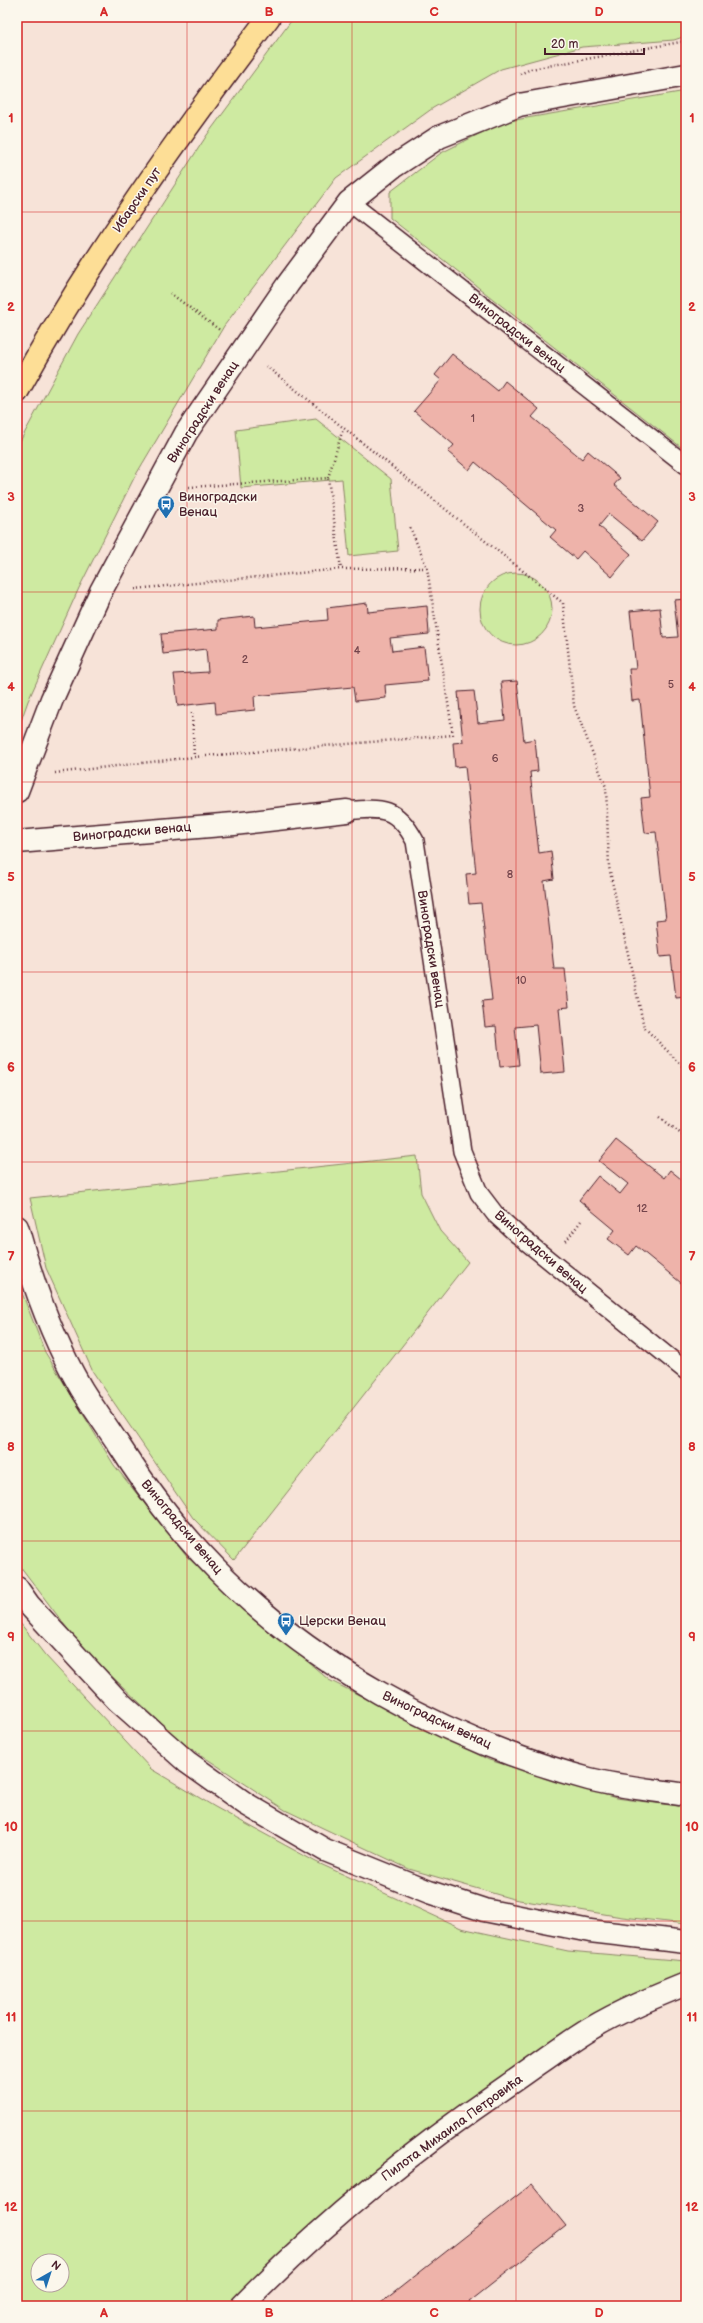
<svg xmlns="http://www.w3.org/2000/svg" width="703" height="2323" viewBox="0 0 703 2323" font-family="'Balsamiq Sans',sans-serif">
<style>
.green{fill:#ceeaa1;stroke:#8c8466;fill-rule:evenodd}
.building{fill:#eeb3aa;stroke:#4a1f2b}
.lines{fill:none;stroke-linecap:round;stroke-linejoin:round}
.lane-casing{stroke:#4a1f2b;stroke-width:20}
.street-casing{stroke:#4a1f2b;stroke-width:25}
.secondary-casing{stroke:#4a1f2b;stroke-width:25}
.primary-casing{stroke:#4a1f2b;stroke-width:25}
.path{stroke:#4a1f2b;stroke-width:2.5;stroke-dasharray:1 3;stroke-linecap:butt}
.lane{stroke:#fbf7ec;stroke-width:17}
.street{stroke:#fbf7ec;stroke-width:22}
.secondary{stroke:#fbf7ec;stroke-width:22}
.primary{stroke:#fdde96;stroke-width:22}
.grid{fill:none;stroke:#d62828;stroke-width:1;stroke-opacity:0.55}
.labels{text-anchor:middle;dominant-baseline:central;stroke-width:3;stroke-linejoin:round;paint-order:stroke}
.number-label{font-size:11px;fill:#73444b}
.street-label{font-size:13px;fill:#4a1f2b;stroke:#fbf7ec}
.poi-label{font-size:13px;fill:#4a1f2b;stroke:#fbf7ec;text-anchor:start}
.neatline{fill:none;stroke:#d62828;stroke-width:1.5}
.grid-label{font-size:13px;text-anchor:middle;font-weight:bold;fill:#d62828}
</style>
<rect width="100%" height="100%" fill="#f7e3d8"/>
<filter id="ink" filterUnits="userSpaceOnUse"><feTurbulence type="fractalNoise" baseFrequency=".025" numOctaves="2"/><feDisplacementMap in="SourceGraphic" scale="8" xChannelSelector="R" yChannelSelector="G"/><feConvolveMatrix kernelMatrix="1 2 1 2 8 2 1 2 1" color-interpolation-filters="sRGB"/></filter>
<g filter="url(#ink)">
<path class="green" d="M294,17h392v19l-12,4 -92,7 -81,22 -68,39 -97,70 -112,148 -90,152 -55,110 -51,113 -11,31v-285l61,-113 129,-199z
M686,91v360l-296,-233v-26l51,-39 62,-31z
M316,419l75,60 7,72 -49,5 -7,-77 -101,9 -5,-58z
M480 609a36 36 0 1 1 72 0a36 36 0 1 1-72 0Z
M417,1156l4,37 19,38 28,31 -234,298 -41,-42 -100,-146 -47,-104 -16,-70z
M17,1280l28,72 69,113 73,92 142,123 160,80 127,38 70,9v117l-64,-7 -109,-18 -104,-30 -124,-59 -104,-68 -99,-94 -65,-86z
M17,1619l28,36 106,114 64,38 101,55 145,66 107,23 118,10v14l-348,232 -109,99h-212zM38,2261h24v24h-24z"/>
<path class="building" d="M452,354l46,37 7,-10 34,28 -7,8 50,42 6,-8 32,27 -6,7 44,37 -16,19 -33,-27 -10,12 32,28 -19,23 -29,-26 -7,8 -26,-22 6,-7 -81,-68 -6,8 -21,-18 6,-7 -40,-34 27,-31 -6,-5z
M686,599v398l-10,1 -5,-42 -11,1 -4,-37 10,-1 -10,-87 -11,1 -4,-35 9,-1 -10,-97 -8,1 -3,-32h7l-6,-58 30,-3 3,30 15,-1 -4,-37z
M367,603l1,9 59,-6 2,28 -39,4 2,13 32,-4 4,34 -43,4 1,13 -31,3 -2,-14 -99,9 1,14 -39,4 -1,-12 -37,4 -4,-32 34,-2 -2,-23 -43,5 -2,-20 57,-5v-9l36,-4 1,11 73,-7 -1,-12z
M517,681l7,60 11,-2 3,32 -8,1 9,81 12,-2 3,28 -10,2 10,88h11l4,38 -10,1 6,64 -24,2 -5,-49 -21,2 4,38 -19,2 -4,-41 -11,1 -3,-26 10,-1 -11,-97 -12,1 -3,-30 10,-1 -11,-107 -10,1 -2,-24 10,-1 -5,-50 16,-1 4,32 27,-3 -4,-38z
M616,1140l48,38 6,-8 16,13v104l-50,-41 -7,9 -21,-16 7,-9 -36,-30 19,-24 22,18 8,-10 -29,-23z
M532,2184l34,42 -102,80h-87z"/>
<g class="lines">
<g class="lane-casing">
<path id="lane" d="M349,202l337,263
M347,811c35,-4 50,-4 68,30l47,310 17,42 16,21 23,21 168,136"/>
</g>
<g class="street-casing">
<path id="street" d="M17,842l217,-18 113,-13"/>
</g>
<g class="secondary-casing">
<path id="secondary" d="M17,791l35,-92 49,-108 85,-158 102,-149 61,-82 44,-35 46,-30 80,-32 167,-30
M17,1227c15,55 35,111 64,161 11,18 24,36 36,54 25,39 53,78 85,112 101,109 245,187 387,225 31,8 65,11 97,16
M17,1588l12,17 88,95 70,62 59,42 79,46 104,42 55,18 106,21 96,11
M242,2306c81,-83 170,-155 265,-220 28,-19 55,-40 83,-57 30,-18 64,-32 96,-45"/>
</g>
<g class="primary-casing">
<path id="primary" d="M17,392c73,-132 161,-255 252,-375"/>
</g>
<path class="path" d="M520,74l11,-5 155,-28
M170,293l51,38
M266,366l297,237 11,103 32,81 3,80 35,160 42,43
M328,478l15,-49
M189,487l139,-9 13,91
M135,589l206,-20 86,-1
M192,713l2,44
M55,773l139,-16 259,-22 -26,-167 -17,-41
M660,1117l26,21
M566,1241l15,-20"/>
<use href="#lane" class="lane"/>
<use href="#street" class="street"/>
<use href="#secondary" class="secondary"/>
<use href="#primary" class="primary"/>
</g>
</g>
<path class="grid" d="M187,17v2289M352,17v2289M516,17v2289M17,212h669M17,402h669M17,592h669M17,782h669M17,972h669M17,1162h669M17,1351h669M17,1541h669M17,1731h669M17,1921h669M17,2111h669"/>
<defs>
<g id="bus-pin" transform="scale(0.9)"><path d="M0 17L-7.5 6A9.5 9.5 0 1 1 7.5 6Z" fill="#1f6fb2" stroke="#fbf7ec"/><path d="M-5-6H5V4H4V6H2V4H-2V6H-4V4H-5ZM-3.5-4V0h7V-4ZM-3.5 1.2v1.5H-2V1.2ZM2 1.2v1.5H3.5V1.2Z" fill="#fff"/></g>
</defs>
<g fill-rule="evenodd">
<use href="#bus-pin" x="166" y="504"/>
<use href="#bus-pin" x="286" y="1621"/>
</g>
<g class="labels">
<g class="number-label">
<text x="473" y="418">1</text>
<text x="581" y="508">3</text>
<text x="357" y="650">4</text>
<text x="245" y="659">2</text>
<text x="671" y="684">5</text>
<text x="495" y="758">6</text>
<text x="510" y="874">8</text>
<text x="521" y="980">10</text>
<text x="642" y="1208">12</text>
</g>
<g class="street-label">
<text transform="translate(137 200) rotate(-56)">Ибарски пут</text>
<text transform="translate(517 333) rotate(38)">Виноградски венац</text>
<text transform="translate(203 412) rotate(-57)">Виноградски венац</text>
<text transform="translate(132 832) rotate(-5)">Виноградски венац</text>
<text transform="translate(431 949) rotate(81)">Виноградски венац</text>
<text transform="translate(541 1252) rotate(41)">Виноградски венац</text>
<text transform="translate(182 1527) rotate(50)">Виноградски венац</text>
<text transform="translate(437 1720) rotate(25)">Виноградски венац</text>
<text transform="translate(452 2128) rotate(-36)">Пилота Михаила Петровића</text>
</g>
<g class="poi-label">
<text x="179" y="497">Виноградски<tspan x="179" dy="15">Венац</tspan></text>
<text x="299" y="1621">Церски Венац</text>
</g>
</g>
<rect width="703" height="2323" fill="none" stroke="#fbf7ec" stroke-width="44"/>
<g transform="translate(50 2273) rotate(39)"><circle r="19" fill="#fbf7ec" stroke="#b4a19f"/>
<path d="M0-3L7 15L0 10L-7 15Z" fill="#1f6fb2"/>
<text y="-6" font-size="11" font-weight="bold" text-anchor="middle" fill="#4a1f2b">N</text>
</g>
<path d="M545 48v6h99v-6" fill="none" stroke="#4a1f2b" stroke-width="2"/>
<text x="551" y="48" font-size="12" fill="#4a1f2b" stroke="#fbf7ec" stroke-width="3" paint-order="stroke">20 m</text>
<rect x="22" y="22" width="659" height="2279" class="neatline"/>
<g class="grid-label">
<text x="104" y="16">A</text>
<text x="269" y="16">B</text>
<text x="434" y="16">C</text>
<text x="599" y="16">D</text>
<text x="11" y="122">1</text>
<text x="692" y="122">1</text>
<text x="11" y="311">2</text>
<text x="692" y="311">2</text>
<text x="11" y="501">3</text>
<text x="692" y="501">3</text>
<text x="11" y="691">4</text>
<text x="692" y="691">4</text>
<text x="11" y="881">5</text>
<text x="692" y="881">5</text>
<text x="11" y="1071">6</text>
<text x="692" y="1071">6</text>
<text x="11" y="1261">7</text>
<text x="692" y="1261">7</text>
<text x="11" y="1451">8</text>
<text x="692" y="1451">8</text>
<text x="11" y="1641">9</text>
<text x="692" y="1641">9</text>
<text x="11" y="1831">10</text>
<text x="692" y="1831">10</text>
<text x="11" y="2021">11</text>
<text x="692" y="2021">11</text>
<text x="11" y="2211">12</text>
<text x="692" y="2211">12</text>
<text x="104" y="2317">A</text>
<text x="269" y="2317">B</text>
<text x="434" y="2317">C</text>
<text x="599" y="2317">D</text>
</g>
</svg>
